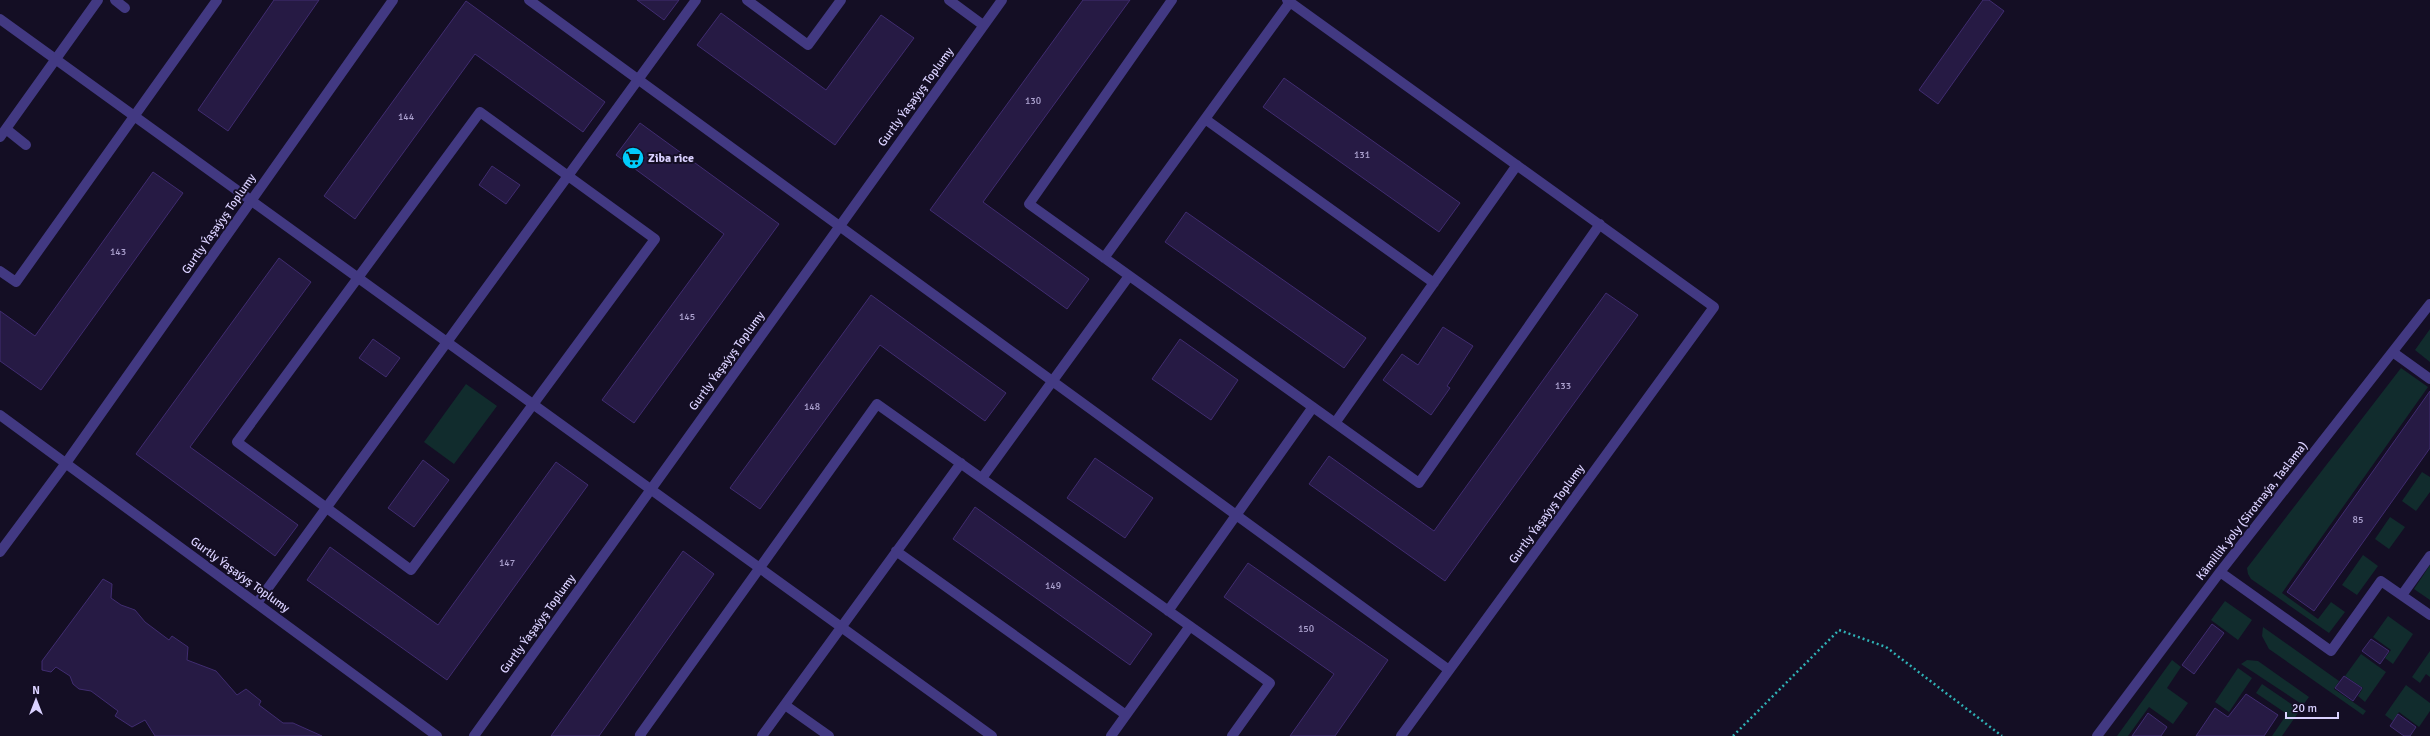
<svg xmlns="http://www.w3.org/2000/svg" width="2430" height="736" viewBox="0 0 2430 736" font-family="Signika,sans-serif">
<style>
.green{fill:#112c2d}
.building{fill:#261a44;stroke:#402c70}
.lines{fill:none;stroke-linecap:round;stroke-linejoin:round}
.path{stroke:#2fb1b5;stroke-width:2.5;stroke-dasharray:2 3;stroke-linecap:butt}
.minor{stroke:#423982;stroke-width:10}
.labels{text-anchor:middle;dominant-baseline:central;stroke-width:4;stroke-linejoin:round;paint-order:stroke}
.number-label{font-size:10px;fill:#ada3d0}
.street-label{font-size:12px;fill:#dad1ff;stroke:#140e24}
.poi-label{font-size:12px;font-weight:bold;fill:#dad1ff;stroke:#140e24;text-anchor:start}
</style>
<rect width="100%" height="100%" fill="#140e24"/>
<path class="green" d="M2430,329v33l-15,-12z
M2401,368l27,19 -146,206 36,26 13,-17 14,10 -16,21 -78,-54 -3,-5 -1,-6z
M466,384l31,22 -43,58 -30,-22z
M2422,472l8,5v15l-14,19 -14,-10z
M2390,517l15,10 -16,22 -14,-10z
M2363,555l15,11 -21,29 -15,-10z
M2430,565v35l-16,-11z
M2225,601l27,19 -14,20 -27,-20z
M2388,616l25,18 -20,30 -8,-6 6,-8 -18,-13z
M2263,627l76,54 -5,8 32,22 -3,4 -94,-66 -7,-13z
M2430,651v26l-4,-3 -6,9 -8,-6z
M2361,654l25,18 -21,30 -7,-6 5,-8 -18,-12z
M2172,660l9,7 -14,21 21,15 -15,21 -24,-17 -21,29h-11z
M2247,660l11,1 51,36 -6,8 -62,-41z
M2238,668l14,10 -23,34 -14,-10z
M2262,684l38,26 -18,26h-10l15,-22 -31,-21z
M2406,685l24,18v8l-11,16 -20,-15 -6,9 -8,-6z"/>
<path class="building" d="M274,0h45l-91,131 -30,-21z
M637,0h42l-15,20z
M1083,0h47l-147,202 106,77 -22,30 -137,-99z
M1983,0h6l15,11 -66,93 -19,-14z
M466,1l139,101 -22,30 -108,-78 -120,165 -31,-23z
M721,13l105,77 55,-75 33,23 -79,107 -138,-100z
M1284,78l176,125 -21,29 -176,-125z
M640,123l139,101 -145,199 -32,-23 122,-166 -108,-79z
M492,166l28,19 -14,19 -27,-19z
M153,172l30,21 -142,197 -41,-29v-50l35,25z
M1186,212l180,126 -22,30 -179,-126z
M279,258l32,24 -121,165 108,78 -23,31 -139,-102z
M1606,293l32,22 -193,266 -136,-97 20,-28 105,75z
M871,295l135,98 -21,28 -105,-76 -120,164 -30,-21z
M1443,327l30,19 -26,40 3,2 -19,27 -48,-35 19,-26 16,11z
M373,339l27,19 -14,19 -27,-19z
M1180,339l58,41 -27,40 -59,-41z
M2430,391v57l-116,163 -27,-19z
M1095,458l58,40 -28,40 -58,-40z
M423,460l26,20 -35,47 -26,-19z
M556,462l32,23 -141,195 -140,-100 23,-33 108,78z
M975,507l177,127 -22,31 -177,-126z
M683,551l31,23 -115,162h-48z
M1248,563l140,97 -53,76h-45l44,-62 -110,-77z
M103,579l9,5 -1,14 10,7 14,5 10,12 24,18 3,-4 16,11 -1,13 29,11 21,24 9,-6 15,12 -2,4 24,18h10l29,13h-167l-10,-16 -13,7 -17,-11 3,-5 -27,-20 -12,-2 -6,-5 -3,-8 -14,-9 -5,5 -9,-2v-9z
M2212,624l12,9 -30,41 -12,-9z
M2371,639l18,12 -9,13 -18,-13z
M2344,676l18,12 -9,13 -18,-13z
M2246,694l32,21 -14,21h-68l19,-28 13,9z
M2148,713l19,14 -6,9h-29z
M2398,714l18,13 -6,9h-6l-14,-10z"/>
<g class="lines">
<path class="path" d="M1733,736l106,-106 47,17 116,89"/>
<path class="minor" d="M115,0l10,8
M529,0l920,670
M747,0l61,45 33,-45
M949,0l34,25
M1172,0l-143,204 390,279 181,-259
M1287,0l427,307 -313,429
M0,19l992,717
M480,112l175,127 -244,331 -174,-128z
M1205,119l229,164
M6,129l20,16
M0,137l98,-137
M1104,258l186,-256
M0,271l16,11 201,-282
M2394,353l36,26
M0,415l437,321
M1335,423l182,-258
M982,478l147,-202
M896,551l230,164
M0,552l66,-89 327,-463
M2220,572l111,79 50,-70 49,34
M2402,595l28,-39
M257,603l439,-603
M1168,611l145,-204
M785,705l44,31
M474,736l528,-736
M641,736l-1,-1 237,-331 393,279 -38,53
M762,736l199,-273
M1111,736l79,-110
M2097,736l123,-164 210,-268"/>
</g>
<defs>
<g id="supermarket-disc" transform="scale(1.15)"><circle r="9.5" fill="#01ccfb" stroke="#140e24"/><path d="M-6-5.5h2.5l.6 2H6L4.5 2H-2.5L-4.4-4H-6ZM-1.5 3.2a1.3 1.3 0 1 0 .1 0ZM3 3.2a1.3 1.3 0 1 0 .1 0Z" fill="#111"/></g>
</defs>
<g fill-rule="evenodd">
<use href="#supermarket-disc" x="633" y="158"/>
</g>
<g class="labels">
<g class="number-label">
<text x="1033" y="101">130</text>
<text x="406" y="117">144</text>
<text x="1362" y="155">131</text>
<text x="118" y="252">143</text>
<text x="687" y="317">145</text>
<text x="1563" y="386">133</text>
<text x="812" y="407">148</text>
<text x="2358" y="520">85</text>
<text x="507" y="563">147</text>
<text x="1053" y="586">149</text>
<text x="1306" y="629">150</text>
</g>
<g class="street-label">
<text transform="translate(916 97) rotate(-54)">Gurtly Ýaşaýyş Toplumy</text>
<text transform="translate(219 224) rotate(-55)">Gurtly Ýaşaýyş Toplumy</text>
<text transform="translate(727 361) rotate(-54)">Gurtly Ýaşaýyş Toplumy</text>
<text transform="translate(2252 511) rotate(-52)">Kämillik ýoly (Sirotnaýa, Taslama)</text>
<text transform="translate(1547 514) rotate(-54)">Gurtly Ýaşaýyş Toplumy</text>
<text transform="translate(240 575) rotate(36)">Gurtly Ýaşaýyş Toplumy</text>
<text transform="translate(538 624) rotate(-54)">Gurtly Ýaşaýyş Toplumy</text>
</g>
<g class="poi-label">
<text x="648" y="158">Ziba rice</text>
</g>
</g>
<g transform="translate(36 700)" stroke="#140e24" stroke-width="3" paint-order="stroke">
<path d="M0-3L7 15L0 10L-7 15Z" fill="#dad1ff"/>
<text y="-6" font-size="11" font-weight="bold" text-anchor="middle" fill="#dad1ff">N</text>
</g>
<path d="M2286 712v6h52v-6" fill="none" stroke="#dad1ff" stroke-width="2"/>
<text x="2292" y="712" font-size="12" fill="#dad1ff" stroke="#140e24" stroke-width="3" paint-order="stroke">20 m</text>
</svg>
